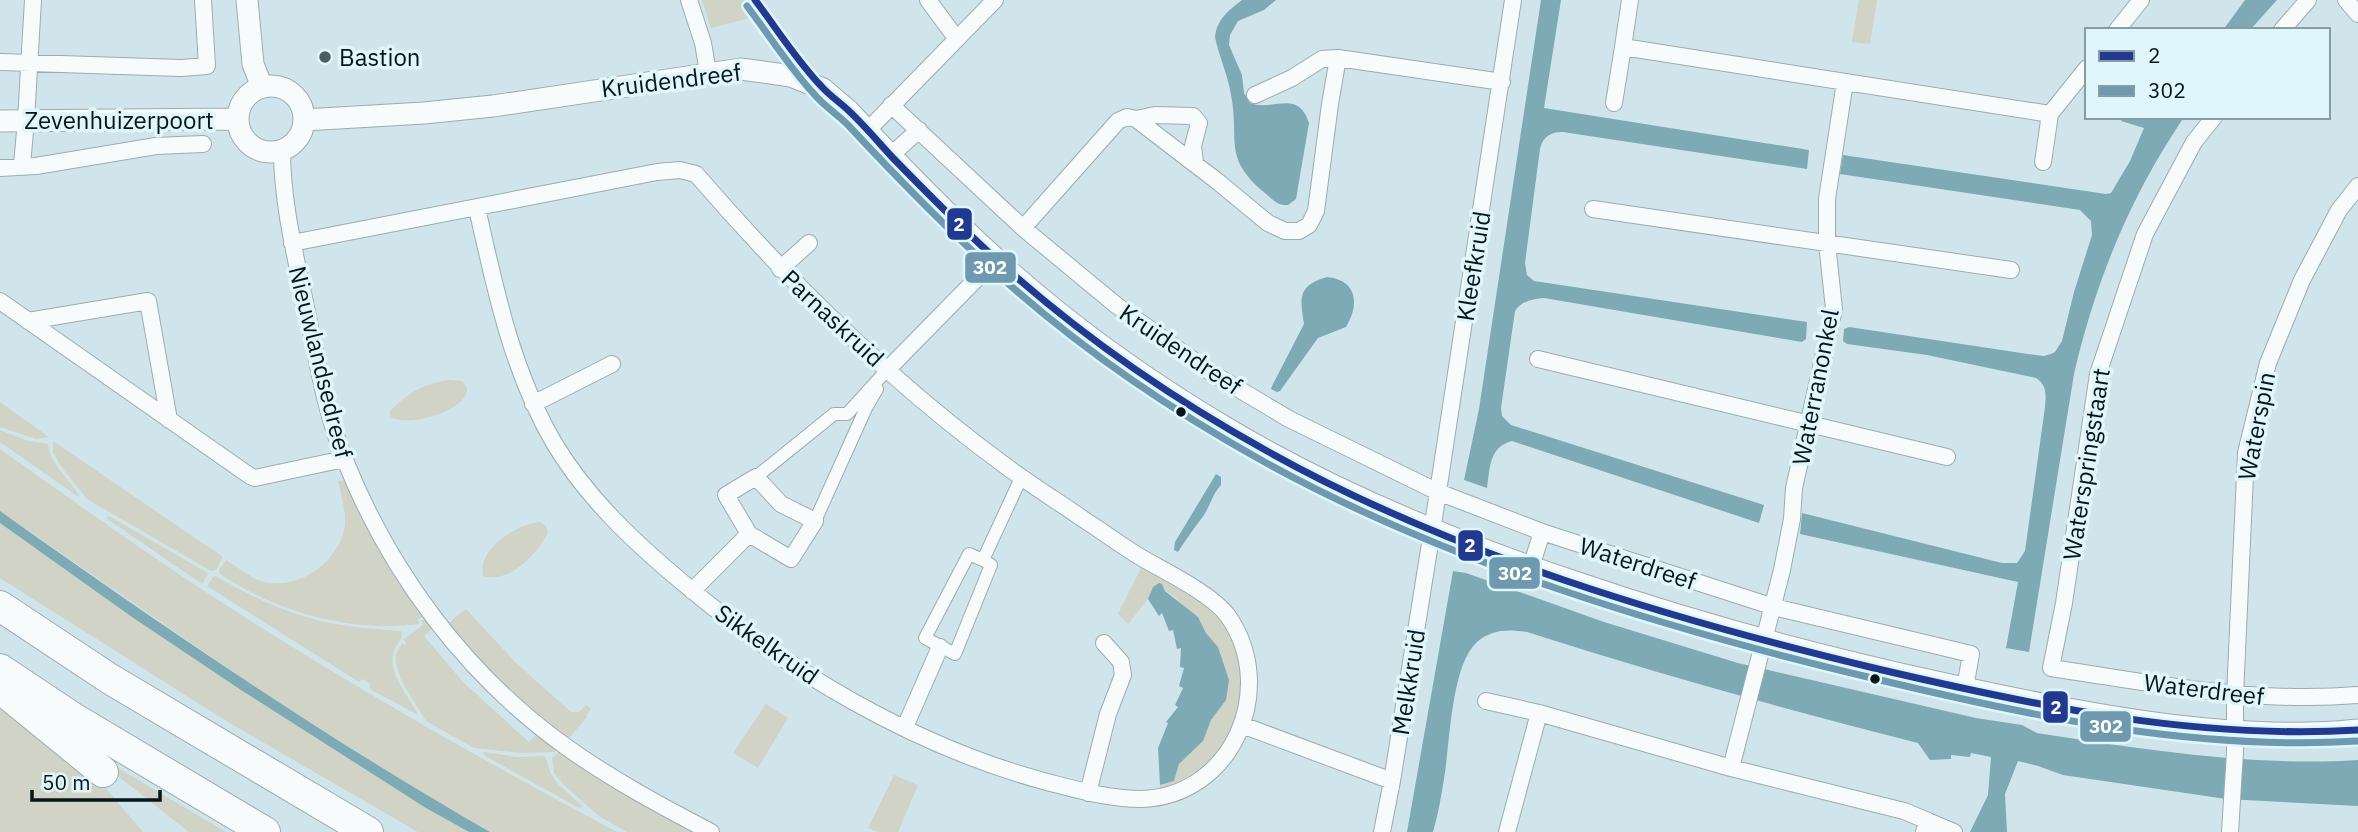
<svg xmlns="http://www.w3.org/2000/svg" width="2358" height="832" viewBox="0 0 2358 832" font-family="'IBM Plex Sans',sans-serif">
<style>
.green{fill:#d0d3c6}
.water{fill:#7daab4}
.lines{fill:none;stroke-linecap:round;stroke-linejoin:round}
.pedestrian-casing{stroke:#9bacb0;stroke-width:14}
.minor-casing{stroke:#9bacb0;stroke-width:18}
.tertiary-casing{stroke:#9bacb0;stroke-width:23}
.motorway-casing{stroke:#9bacb0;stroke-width:32}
.pedestrian{stroke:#f8fbfc;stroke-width:12}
.minor{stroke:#f8fbfc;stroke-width:16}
.tertiary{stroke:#f8fbfc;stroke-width:21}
.motorway{stroke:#f8fbfc;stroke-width:30}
.bus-1-casing{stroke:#dff7fc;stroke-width:12}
.bus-2-casing{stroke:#dff7fc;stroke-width:12}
.bus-1{stroke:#213a8f;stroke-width:7}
.bus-2{stroke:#6e99ae;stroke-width:7}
.poi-dot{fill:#4c5e62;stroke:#dff7fc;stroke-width:2.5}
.bus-dot{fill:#061518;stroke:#dff7fc;stroke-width:2.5}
.labels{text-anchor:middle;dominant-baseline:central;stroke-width:7;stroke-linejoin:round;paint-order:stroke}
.poi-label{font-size:24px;fill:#061518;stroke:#dff7fc;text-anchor:start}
.street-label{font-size:24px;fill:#061518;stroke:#dff7fc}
.line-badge{stroke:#dff7fc;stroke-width:2.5}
.badge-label{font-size:19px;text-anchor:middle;font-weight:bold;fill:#fff}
</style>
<rect width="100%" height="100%" fill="#cfe5eb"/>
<path class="green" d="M702,0h44l11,16 -46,12z
M1859,0h18l-7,44 -18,-2z
M448,380l14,1c25,21 -51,51 -72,35v-5c17,-18 34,-27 58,-31z
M0,402l49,35 -13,2 -36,-12z
M0,430l25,10 23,4c3,23 23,35 32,54l-80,-56z
M53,441l170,116 -7,13 -5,1 -124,-72 -27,-34 -7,-13z
M0,449c72,51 144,103 218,151 129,83 263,160 399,232h-127l-55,-31 -170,-107 -265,-183z
M346,480l79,134 -7,6 1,4c-68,9 -142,-12 -199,-50l-1,-4 7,-10c12,7 24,18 38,22 37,8 76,-21 81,-57 1,-15 -4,-30 -7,-44z
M109,516l97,56 2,2 -6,10 -96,-66z
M540,522l6,4 2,7c-11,21 -38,51 -65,43 -6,-27 34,-52 57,-54z
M0,523c105,75 210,147 318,216 50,32 99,64 151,93h-51l-190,-110 -228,-144z
M1142,566c24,14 54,27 73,47 56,64 22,152 -55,176v-4l14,-4 5,-17 24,-23 8,-21 15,-20 2,-20 -10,-33 -12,-14 -8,-16 -14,-9 -8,-10 -14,-10 -9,-1 -5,12 -20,25 -10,-10z
M216,576c37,22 78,41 120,48 22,4 43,5 65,7l1,5c-2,5 -6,10 -8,15 -8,23 16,45 24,64l-48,-26v-5l-7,-5 -4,3 -152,-96 6,-9z
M466,609l49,53 56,50h8l7,-7 5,4 -5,6 1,2 -19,22 -54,-42 -68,-72z
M426,618l7,10 -9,8 39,46 66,60 9,-9 19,14 -3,5 -33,1 -47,-5 -48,-27 -25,-41 -5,-17v-9l6,-11 4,2 -2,-6 19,-14 -1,-5z
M0,698l102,86 41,48h-143z
M766,704l22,14 -30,50 -25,-15z
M560,751l141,81h-74l-28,-16 -35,-31 -10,-12 -2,-15z
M484,752l32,5 29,-1 6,18 7,10 25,23 -4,1 -92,-51 -4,-3z
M118,768l108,64h-37l-75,-59z
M894,775l24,10 -20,47h-20l-10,-4z"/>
<path class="water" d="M1242,0h34l-12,10 -26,11 -8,14 -1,10 13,30 2,18 6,10c22,9 48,-15 59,20l-13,76 -8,6c-10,1 -15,-5 -23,-12 -43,-36 -25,-51 -34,-98 -3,-20 -12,-38 -16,-58 2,-18 13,-26 27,-37z
M1541,0h20l-17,108 265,42 -2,19 -244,-37c-12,0 -20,4 -23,17l-15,114 2,12 7,6 273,41 -1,17 -4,3 -258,-44c-11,1 -23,3 -29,13l-14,97 1,8 9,9 253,80 -5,18 -247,-82c-23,6 -22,27 -25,47l-23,-8 15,-71z
M2245,0h32l-27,30h-27z
M2123,117h61c-54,80 -88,163 -110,257l-45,278 -23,-4 12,-66 -218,-48 2,-21 200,50h15l8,-12 20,-144c1,-12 2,-22 -9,-29l-109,-23 -80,-11 -4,-3 1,-12 5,-2 179,27 16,2 7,-2 4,-2 7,-11 12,-49 18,-57 -1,-14 -11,-11 -240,-36 3,-19 263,39 5,-1 19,-32 14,-33 -23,-7z
M1327,277c30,3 33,27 19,50l-28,11 -38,53 -3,1 -6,-3 1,-3 32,-62c-4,-26 -7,-38 23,-47z
M1216,474l5,3v8c-9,10 -10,19 -17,30 -9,12 -18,24 -26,37l-4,-2 1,-8z
M0,511c159,113 321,224 490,321h-21l-43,-24 -185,-118 -109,-73 -132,-94z
M1453,571l13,2 138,49 134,41 238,55 46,7 15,8c105,16 214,34 321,27v46l-132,-7 -163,-24 -25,-9 -20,-5 -13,33 2,38h-37l18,-37 3,-38 -20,-4 -1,4 -19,-2v4l-21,1 -12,-17c-131,-33 -262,-70 -391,-111 -19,-3 -36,-3 -51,11 -25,24 -26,101 -32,136 -3,18 -6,36 -11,53h-26z
M1159,583l3,1 3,7 33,26 8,16 12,14 11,33 -3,20 -15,20 -8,21 -24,23 -5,17 -14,4 -2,-37 10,-25 -2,-1 12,-15 -3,-2 8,-17 -4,-2 5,-18 -4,-1 1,-19 -4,1 -4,-19 -4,1 -7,-18 -3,3 -11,-17 5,-12z"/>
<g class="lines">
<g class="pedestrian-casing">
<path id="pedestrian" d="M756,477l78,-63h13l40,-44
M815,521l51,-113 11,-19
M983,560l-14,-6 -44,84 30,16 36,-89 -8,-5 38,-82"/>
</g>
<g class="minor-casing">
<path id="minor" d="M689,0l14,43 5,29
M928,0l28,38
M1630,0l-7,47 427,67 37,-46
M2346,0l12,14
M2117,30l24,-30
M2282,30l26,-30
M0,62l181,6 26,-2 -4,-66
M1255,95l37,-17 30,-19 16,-1
M1614,103l9,-56
M891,105l132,123 93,77 94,67 79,47 149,73 104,40 232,75 197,47 -6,34
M2214,117l-20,25 -49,92 -47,140 -34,229 -13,65c103,15 202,36 307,27
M1136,119l19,-4 38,1 6,7 -6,23 2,17
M867,131l128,-131
M282,150c0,56 15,112 26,167 10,47 18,98 37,143 45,113 121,215 220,286 46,33 96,60 146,86
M891,155l28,-25
M2043,162l7,-48
M22,165l4,-45 7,-120
M0,168l36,-2 120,-20 47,-2
M1593,209l418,61
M1023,228l95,-107 9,-4 9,2 81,62 51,42 17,8h14l10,-6 7,-14 14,-107 8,-46 164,24
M292,243l365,-71 23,-2 16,4c93,108 196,209 311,293 26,19 53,36 79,54 19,12 37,26 56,37 24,14 70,36 86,58 51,73 4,181 -87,183 -32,0 -63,-9 -94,-17 -134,-36 -260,-111 -365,-200 -48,-40 -95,-84 -128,-139 -42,-72 -59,-154 -77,-235
M780,269l29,-26
M0,301l250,175 5,2 89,-19
M28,321l120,-20 21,119
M1538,359l409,98
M887,370l109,-111
M533,404l79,-40
M756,477l25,27 34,17 -24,38 -42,-25 -23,-39z
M1531,567l11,-35
M692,591l57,-57
M1486,701l53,12 192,55 173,43 24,10 -4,11
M1242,725l150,56
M905,727l35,-80
M1731,768l51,-198 10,-51 2,-31 40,-179 -7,-66v-44l18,-117
M1088,793l20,-79 15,-39 -2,-13 -17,-19
M1928,821l26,11
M1382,832l10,-51 40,-250 81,-531
M1507,832l32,-119
M2230,832l5,-80v-56l11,-243 22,-90 34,-83 37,-70 19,-24"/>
</g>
<g class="tertiary-casing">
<path id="tertiary" d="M247,0l6,64 9,23
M238 119a33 33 0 1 1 66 0a33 33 0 1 1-66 0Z
M304,120l120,-7 69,-7 248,-37 50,7 32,13 26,22c47,51 97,102 148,149 70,64 150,121 231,169 109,65 227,113 347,153 120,41 242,74 366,101 130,28 284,61 417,47
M0,121l238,-2"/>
</g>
<g class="motorway-casing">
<path id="motorway" d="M0,606l110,73 258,153
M0,669l75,50 190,113
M11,697l92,75"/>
</g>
<use href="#pedestrian" class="pedestrian"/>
<use href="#minor" class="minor"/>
<use href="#tertiary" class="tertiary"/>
<use href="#motorway" class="motorway"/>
<g class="bus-1-casing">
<path id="bus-1" d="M755,0c22,29 42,61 67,87 8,9 19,16 27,24 16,15 30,32 44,47 34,35 69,70 105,103 82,74 173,137 269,190 184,103 406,169 611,218 158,37 317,71 480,61"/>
</g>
<g class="bus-2-casing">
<path id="bus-2" d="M747,6c22,29 42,61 67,88 10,12 23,20 34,31 54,58 110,116 171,168 74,64 156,119 242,167 185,103 409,170 615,219 158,38 319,72 482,62"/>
</g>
<use href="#bus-1" class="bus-1"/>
<use href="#bus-2" class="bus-2"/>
</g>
<circle class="poi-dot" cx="325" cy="57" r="7"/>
<g class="bus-dot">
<circle cx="1181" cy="412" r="6"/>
<circle cx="1875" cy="679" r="6"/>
</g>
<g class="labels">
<g class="poi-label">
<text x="339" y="57">Bastion</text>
</g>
<g class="street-label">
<text transform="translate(671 80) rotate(-7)">Kruidendreef</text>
<text x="119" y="120">Zevenhuizerpoort</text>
<text transform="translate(1473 266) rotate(-81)">Kleefkruid</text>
<text transform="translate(833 318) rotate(43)">Parnaskruid</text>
<text transform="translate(1181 349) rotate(34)">Kruidendreef</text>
<text transform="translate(321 362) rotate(76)">Nieuwlandsedreef</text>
<text transform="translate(1815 387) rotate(-79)">Waterranonkel</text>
<text transform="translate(2256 426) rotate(-79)">Waterspin</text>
<text transform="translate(2086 464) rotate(-81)">Waterspringstaart</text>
<text transform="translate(1638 563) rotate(18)">Waterdreef</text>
<text transform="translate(767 644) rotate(35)">Sikkelkruid</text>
<text transform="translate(1408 682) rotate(-81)">Melkkruid</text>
<text transform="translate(2204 689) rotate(7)">Waterdreef</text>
</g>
</g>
<g class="line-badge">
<rect x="946" y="207" width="27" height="34" rx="7" fill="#213a8f"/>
<rect x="964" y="251" width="53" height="33" rx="7" fill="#6e99ae"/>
<rect x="1457" y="529" width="27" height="33" rx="7" fill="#213a8f"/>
<rect x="1488" y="556" width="53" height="34" rx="7" fill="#6e99ae"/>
<rect x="2042" y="690" width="27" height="34" rx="7" fill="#213a8f"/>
<rect x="2079" y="710" width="53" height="33" rx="7" fill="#6e99ae"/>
</g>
<g class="badge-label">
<text x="959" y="231">2</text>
<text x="990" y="274">302</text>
<text x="1470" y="552">2</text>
<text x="1515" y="580">302</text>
<text x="2056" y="714">2</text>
<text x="2106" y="733">302</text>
</g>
<rect x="2085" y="28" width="245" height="91" fill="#dff7fc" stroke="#889da1" stroke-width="2"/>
<rect x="2099" y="51" width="35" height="10" fill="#213a8f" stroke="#889da1" stroke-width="2"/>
<text x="2148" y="63" font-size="21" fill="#061518">2</text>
<rect x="2099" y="86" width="35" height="10" fill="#6e99ae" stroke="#889da1" stroke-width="2"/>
<text x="2148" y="98" font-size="21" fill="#061518">302</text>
<path d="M32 790v10h128v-10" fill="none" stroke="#061518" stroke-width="3.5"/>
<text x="42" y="790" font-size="21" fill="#061518" stroke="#dff7fc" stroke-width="5" paint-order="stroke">50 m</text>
</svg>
